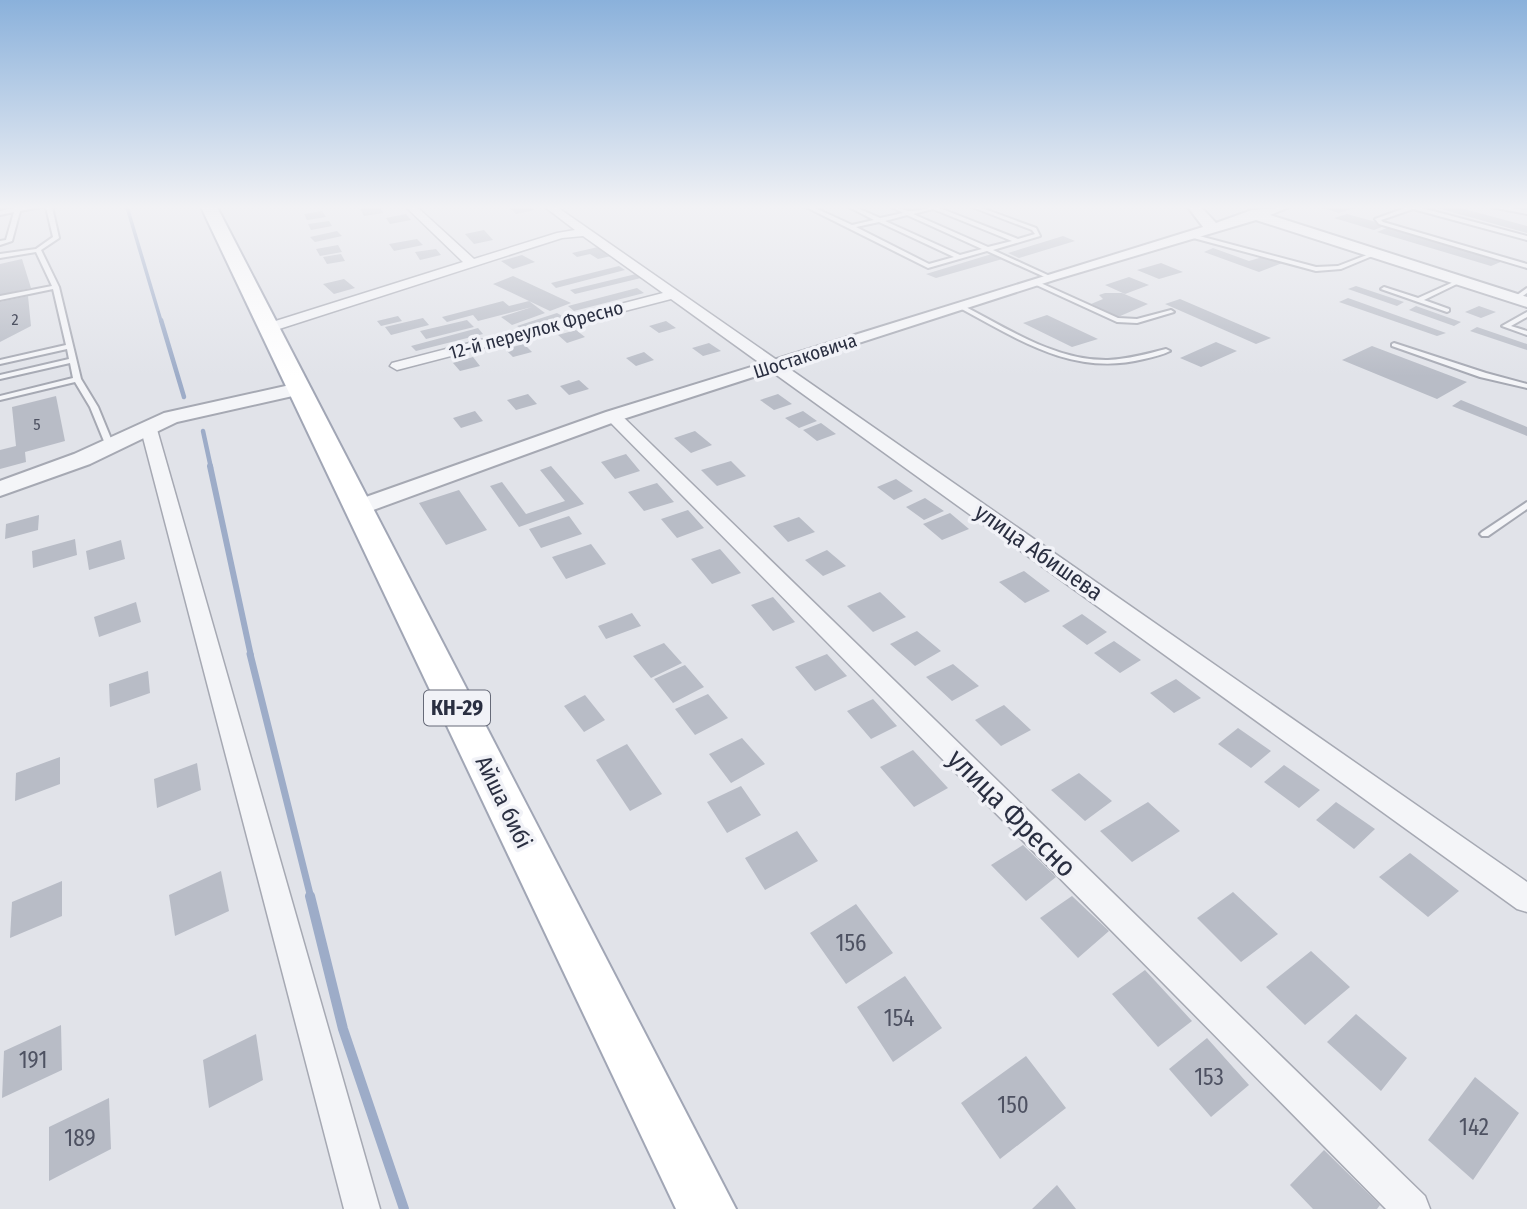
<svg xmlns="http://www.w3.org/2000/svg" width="1527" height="1209" viewBox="0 0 1527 1209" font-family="'Fira Sans Condensed',sans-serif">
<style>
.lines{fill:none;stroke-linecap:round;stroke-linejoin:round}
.stream-far4{stroke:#9dacc8;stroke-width:3.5}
.stream-far3{stroke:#9dacc8;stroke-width:4.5}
.stream-far2{stroke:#9dacc8;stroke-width:6}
.stream-far1{stroke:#9dacc8;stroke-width:7}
.stream{stroke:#9dacc8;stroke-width:10}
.building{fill:#b8bcc6}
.service-casing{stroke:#a6a9b3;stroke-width:4}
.minor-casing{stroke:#a6a9b3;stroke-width:3}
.tertiary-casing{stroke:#a6a9b3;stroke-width:4}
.primary-casing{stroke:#a1a6b5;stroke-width:4}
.service{fill:#f4f5f8;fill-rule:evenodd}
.minor{fill:#f4f5f8;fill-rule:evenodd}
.tertiary{fill:#f4f5f8;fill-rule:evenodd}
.primary{fill:#fff;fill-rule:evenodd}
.labels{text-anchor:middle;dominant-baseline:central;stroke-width:7;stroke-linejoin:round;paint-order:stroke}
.far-number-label{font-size:16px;fill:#4e5262}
.far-street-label{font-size:19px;fill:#2a2f41;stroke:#f1f2f7}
.shield{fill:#f1f2f7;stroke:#666a78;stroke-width:2}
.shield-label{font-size:21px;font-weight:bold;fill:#2a2f41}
.street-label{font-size:23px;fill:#2a2f41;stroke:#f1f2f7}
.near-number-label{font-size:23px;fill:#4e5262}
.near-street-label{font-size:28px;fill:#2a2f41;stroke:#f1f2f7}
</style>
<rect width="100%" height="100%" fill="#e1e3e9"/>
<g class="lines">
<path class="stream-far4" d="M127,207l34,114"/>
<path class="stream-far3" d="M161,320l23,77
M203,431l8,37"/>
<path class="stream-far2" d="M210,466l41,190"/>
<path class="stream-far1" d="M250,654l61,244"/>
<path class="stream" d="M310,896l33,133 61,180"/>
</g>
<path class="building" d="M380,207l3,6 -19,3 -4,-7z
M509,207h22l4,3 -19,4z
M1320,207h37l-18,6z
M1434,207h23l70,19v7z
M322,211l4,6 -19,3 -3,-6z
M406,214l5,6 -21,4 -4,-6z
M1347,214l40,11 -13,5 -40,-12z
M329,221l3,5 -21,4 -3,-6z
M1389,227l114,34 -12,5 -114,-34z
M484,230l9,10 -19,4 -9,-10z
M337,231l5,5 -27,6 -5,-5z
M1063,236l12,5 -56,17 -11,-5z
M417,239l6,6 -29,6 -5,-7z
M338,245l4,7 -22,4 -4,-7z
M598,247l13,9 -13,3 -8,-5 -13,3 -5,-4z
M1213,248l36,13 17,-5 19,6 -26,10 -55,-20z
M436,249l5,6 -21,5 -5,-8z
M995,253l11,5 -70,20 -10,-4z
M341,254l4,7 -18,3 -4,-7z
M522,255l13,7 -22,7 -12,-8z
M22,259l9,29 -31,7v-31z
M1161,263l22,9 -24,7 -22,-9z
M619,266l6,4 -69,18 -5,-5z
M636,274l5,4 -66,16 -5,-4z
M513,276l58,27 -21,8 -57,-27z
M1129,277l20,8 -24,9 -20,-9z
M344,279l11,9 -21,6 -11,-10z
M1356,286l48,16 -7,4 -49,-17z
M637,288l7,5 -70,18 -6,-5z
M1105,293h17l26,11 -30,13 -27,-13 12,-5 -4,-4z
M28,296l3,30 -31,16v-40z
M1348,298l98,35 -9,3 -98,-34z
M1180,299l91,39 -15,6 -91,-40z
M503,301l6,5 20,-5 16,12 -33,12 -11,-8 31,-10 -54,14 -5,-6 -26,7 -5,-5z
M1416,306l45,16 -7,4 -45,-16z
M1479,306l17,6 -15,6 -16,-6z
M557,313l7,4 -41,13 -6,-4z
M1047,315l51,24 -26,8 -49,-24z
M398,316l4,5 -21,5 -4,-5z
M423,318l6,7 -38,10 -6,-8z
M467,320l7,7 -48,12 -6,-8z
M666,321l10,7 -17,5 -10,-7z
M1477,327l50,17v6l-57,-19z
M478,328l5,6 -67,17 -5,-5z
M576,330l9,7 -18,6 -9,-8z
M1216,342l21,9 -36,16 -21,-9z
M709,343l12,8 -18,5 -11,-8z
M524,344l8,8 -19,5 -8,-8z
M1372,346l95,36 -30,17 -95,-39z
M644,352l10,8 -18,6 -10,-8z
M473,357l7,9 -20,5 -7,-8z
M579,380l10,9 -20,6 -9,-9z
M528,394l9,10 -21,6 -9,-10z
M778,394l14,10 -18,6 -14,-10z
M56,396l9,45 -40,11 1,10 -26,7v-19l16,-4 -4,-39z
M1461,400l66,27v9l-75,-30z
M475,411l8,10 -22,7 -8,-10z
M803,411l14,10 -18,7 -14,-10z
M821,423l15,11 -19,7 -14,-11z
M695,431l17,14 -21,8 -17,-15z
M626,454l14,17 -25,8 -14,-17z
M731,461l15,15 -29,10 -16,-16z
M551,466l33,38 -65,23 -29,-41 12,-4 24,32 39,-13 -25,-31z
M896,479l17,12 -19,9 -17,-13z
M657,483l17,19 -30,9 -16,-19z
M459,490l28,40 -41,15 -27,-42z
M925,498l19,13 -20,9 -18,-13z
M688,510l16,18 -27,10 -16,-19z
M950,513l19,16 -27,11 -19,-16z
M39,515l-1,15 -33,9 1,-15z
M569,516l13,18 -41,14 -12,-19z
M799,517l16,15 -27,10 -15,-16z
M75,539l2,16 -44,13 -1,-17z
M121,540l4,19 -36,11 -3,-19z
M591,544l15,20 -40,15 -14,-22z
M720,549l21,24 -29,11 -21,-25z
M827,550l19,16 -23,10 -18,-16z
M1024,571l26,20 -25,12 -26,-21z
M880,592l26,25 -33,15 -26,-26z
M773,597l22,25 -22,9 -22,-26z
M136,602l5,20 -42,15 -5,-20z
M632,613l9,13 -35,13 -8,-13z
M1082,614l25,18 -20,13 -25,-19z
M917,631l24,20 -26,15 -25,-22z
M1114,641l27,19 -21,13 -26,-20z
M664,643l18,20 -31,15 -18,-22z
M827,654l20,22 -32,15 -20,-24z
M953,664l26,22 -27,15 -26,-24z
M685,665l19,22 -31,16 -19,-24z
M148,671l2,22 -40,14 -1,-23z
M1176,679l25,19 -27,15 -24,-20z
M708,694l20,24 -33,17 -20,-26z
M585,695l20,25 -21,12 -20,-26z
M873,699l24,27 -26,13 -24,-28z
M1004,705l27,25 -30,16 -26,-26z
M1238,728l33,23 -20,17 -33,-24z
M742,738l23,26 -34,19 -22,-29z
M627,744l35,50 -32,17 -34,-51z
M913,750l35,38 -34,19 -34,-40z
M60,757v27l-45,17 1,-28z
M197,763l4,27 -44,18 -3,-29z
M1284,765l36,25 -21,18 -35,-26z
M1079,773l33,28 -27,20 -34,-31z
M741,786l20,29 -34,18 -20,-31z
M1148,802l32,29 -48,31 -32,-31z
M1336,802l39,27 -21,20 -38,-29z
M797,831l21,30 -53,29 -20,-32z
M1023,845l33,32 -30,24 -35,-36z
M1410,853l49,38 -31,26 -49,-40z
M221,871l8,40 -54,25 -6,-41z
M62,881v35l-52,22 2,-36z
M1233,892l45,42 -37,28 -44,-44z
M1072,896l37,35 -31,27 -38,-40z
M856,904l37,49 -47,31 -36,-51z
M1311,951l39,36 -45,38 -39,-38z
M1145,970l47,51 -34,26 -46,-53z
M905,976l37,52 -49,34 -36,-55z
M1356,1014l51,44 -26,33 -54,-49z
M61,1025l1,45 -60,28 2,-47z
M256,1034l7,46 -54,28 -6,-48z
M1207,1038l42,47 -38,32 -42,-48z
M1026,1056l40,52 -66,51 -39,-56z
M1475,1077l44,36 -46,67 -45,-40z
M109,1098l2,51 -62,32v-54z
M1324,1150l56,55 -3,4h-64l-23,-24z
M1057,1185l19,24h-44z"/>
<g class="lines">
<g class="service-casing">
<path id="service" d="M18,207h23l-21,4 -8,30 -12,4v-4l6,-1 8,-28 -14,3v-4z
M46,207h6l7,31 -18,12 18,37 22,92 17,28 16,39 -1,2h-6l-1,-2 -16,-39 -15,-25 -75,18v-4l73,-18 -3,-15 -70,16v-4l69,-16 -2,-10 -67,15v-4l66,-15 -13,-56 -53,11v-4l52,-10 -16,-34 -36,6v-4l36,-5 17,-12z
M806,207h7l39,18 22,-5 -25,-13h6l25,11 23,-5 -11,-6c6,0 12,4 19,4 8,0 17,-4 26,-4l81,32 17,-5 -3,-4 -60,-23h7l57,21 4,8 -47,14 59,27 -5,1 -60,-27 -59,17zM933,209l79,32 -24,6 -75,-33zM907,215l75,34 -22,6 -75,-34zM879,222l75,35 -25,7 -73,-37z
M1408,207h10l109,29v4l-114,-31 -32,11 2,2 144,42v4l-148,-44 -4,-5z
M1491,207h12l24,3v4z
M1188,233l128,34 22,-1 34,-13 5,1 -36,15 -25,2 -130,-35 -1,-1z
M1034,280l84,38 19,1 34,-9 3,2 -37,11 -20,-1 -85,-39 -1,-1z
M1458,280l5,1 -39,19 25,9v2l-2,1 -66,-23 3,-2 34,11z
M1527,288v5l-10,7h-4v-2z
M958,305h4c45,23 93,56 146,55 20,-1 39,-6 58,-11l4,2c-8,4 -17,6 -26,8 -71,18 -126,-20 -186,-52z
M1527,312v5l-16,9 16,5v4l-25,-9z
M1394,343l92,30 41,11v4l-47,-11 -88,-31v-2z
M1527,502v7l-39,27h-6l-2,-2 2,-2z"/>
</g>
<g class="minor-casing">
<path id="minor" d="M406,207h11l57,52 83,-26 18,-3 -30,-23h12l970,675v30l-10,-3 -846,-610 -274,71 -7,-4 2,-3 271,-70 -80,-57 -21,2 -286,92h-10v-6l197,-62z
M613,411l6,2 806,783 5,13h-44l-779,-790v-6z
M148,421l8,5 224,783h-36l-204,-783z"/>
</g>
<g class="tertiary-casing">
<path id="tertiary" d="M1188,207h13l15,16 36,-13 38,-3 -20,8 257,82v10l-271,-87 -202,60 -434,140 -255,93h-16l-4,-5 4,-5 257,-91 597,-185z
M299,383l7,2 3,4 -3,4 -129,29 -87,42 -90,32v-15l74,-27 90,-41z"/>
</g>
<g class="primary-casing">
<path id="primary" d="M201,207h16l519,1002h-60z"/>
</g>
<use href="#service" class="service"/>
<use href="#minor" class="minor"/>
<use href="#tertiary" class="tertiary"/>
<use href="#primary" class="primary"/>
</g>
<linearGradient id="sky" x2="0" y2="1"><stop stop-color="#8ab1db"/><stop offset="0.55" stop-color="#f2f2f5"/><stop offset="1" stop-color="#f2f2f5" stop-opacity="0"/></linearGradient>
<rect width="1527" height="376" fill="url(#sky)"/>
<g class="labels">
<g class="far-number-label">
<text x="15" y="319">2</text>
<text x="37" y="424">5</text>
</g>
<g class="far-street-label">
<text transform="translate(536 330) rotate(-15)">12-й переулок Фресно</text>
<text transform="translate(805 356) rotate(-18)">Шостаковича</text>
</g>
<rect class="shield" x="424" y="690.5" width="66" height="35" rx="5"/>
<g class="shield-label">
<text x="457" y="708">КН-29</text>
</g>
<g class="street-label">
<text transform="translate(1039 552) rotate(35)">улица Абишева</text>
<text transform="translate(504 802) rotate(64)">Айша бибі</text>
</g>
<g class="near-number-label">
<text x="851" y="943">156</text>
<text x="899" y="1018">154</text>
<text x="33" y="1060">191</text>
<text x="1209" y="1077">153</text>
<text x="1013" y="1105">150</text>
<text x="1474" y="1127">142</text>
<text x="80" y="1138">189</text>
</g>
<g class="near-street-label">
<text transform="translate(1012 813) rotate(45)">улица Фресно</text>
</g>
</g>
</svg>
